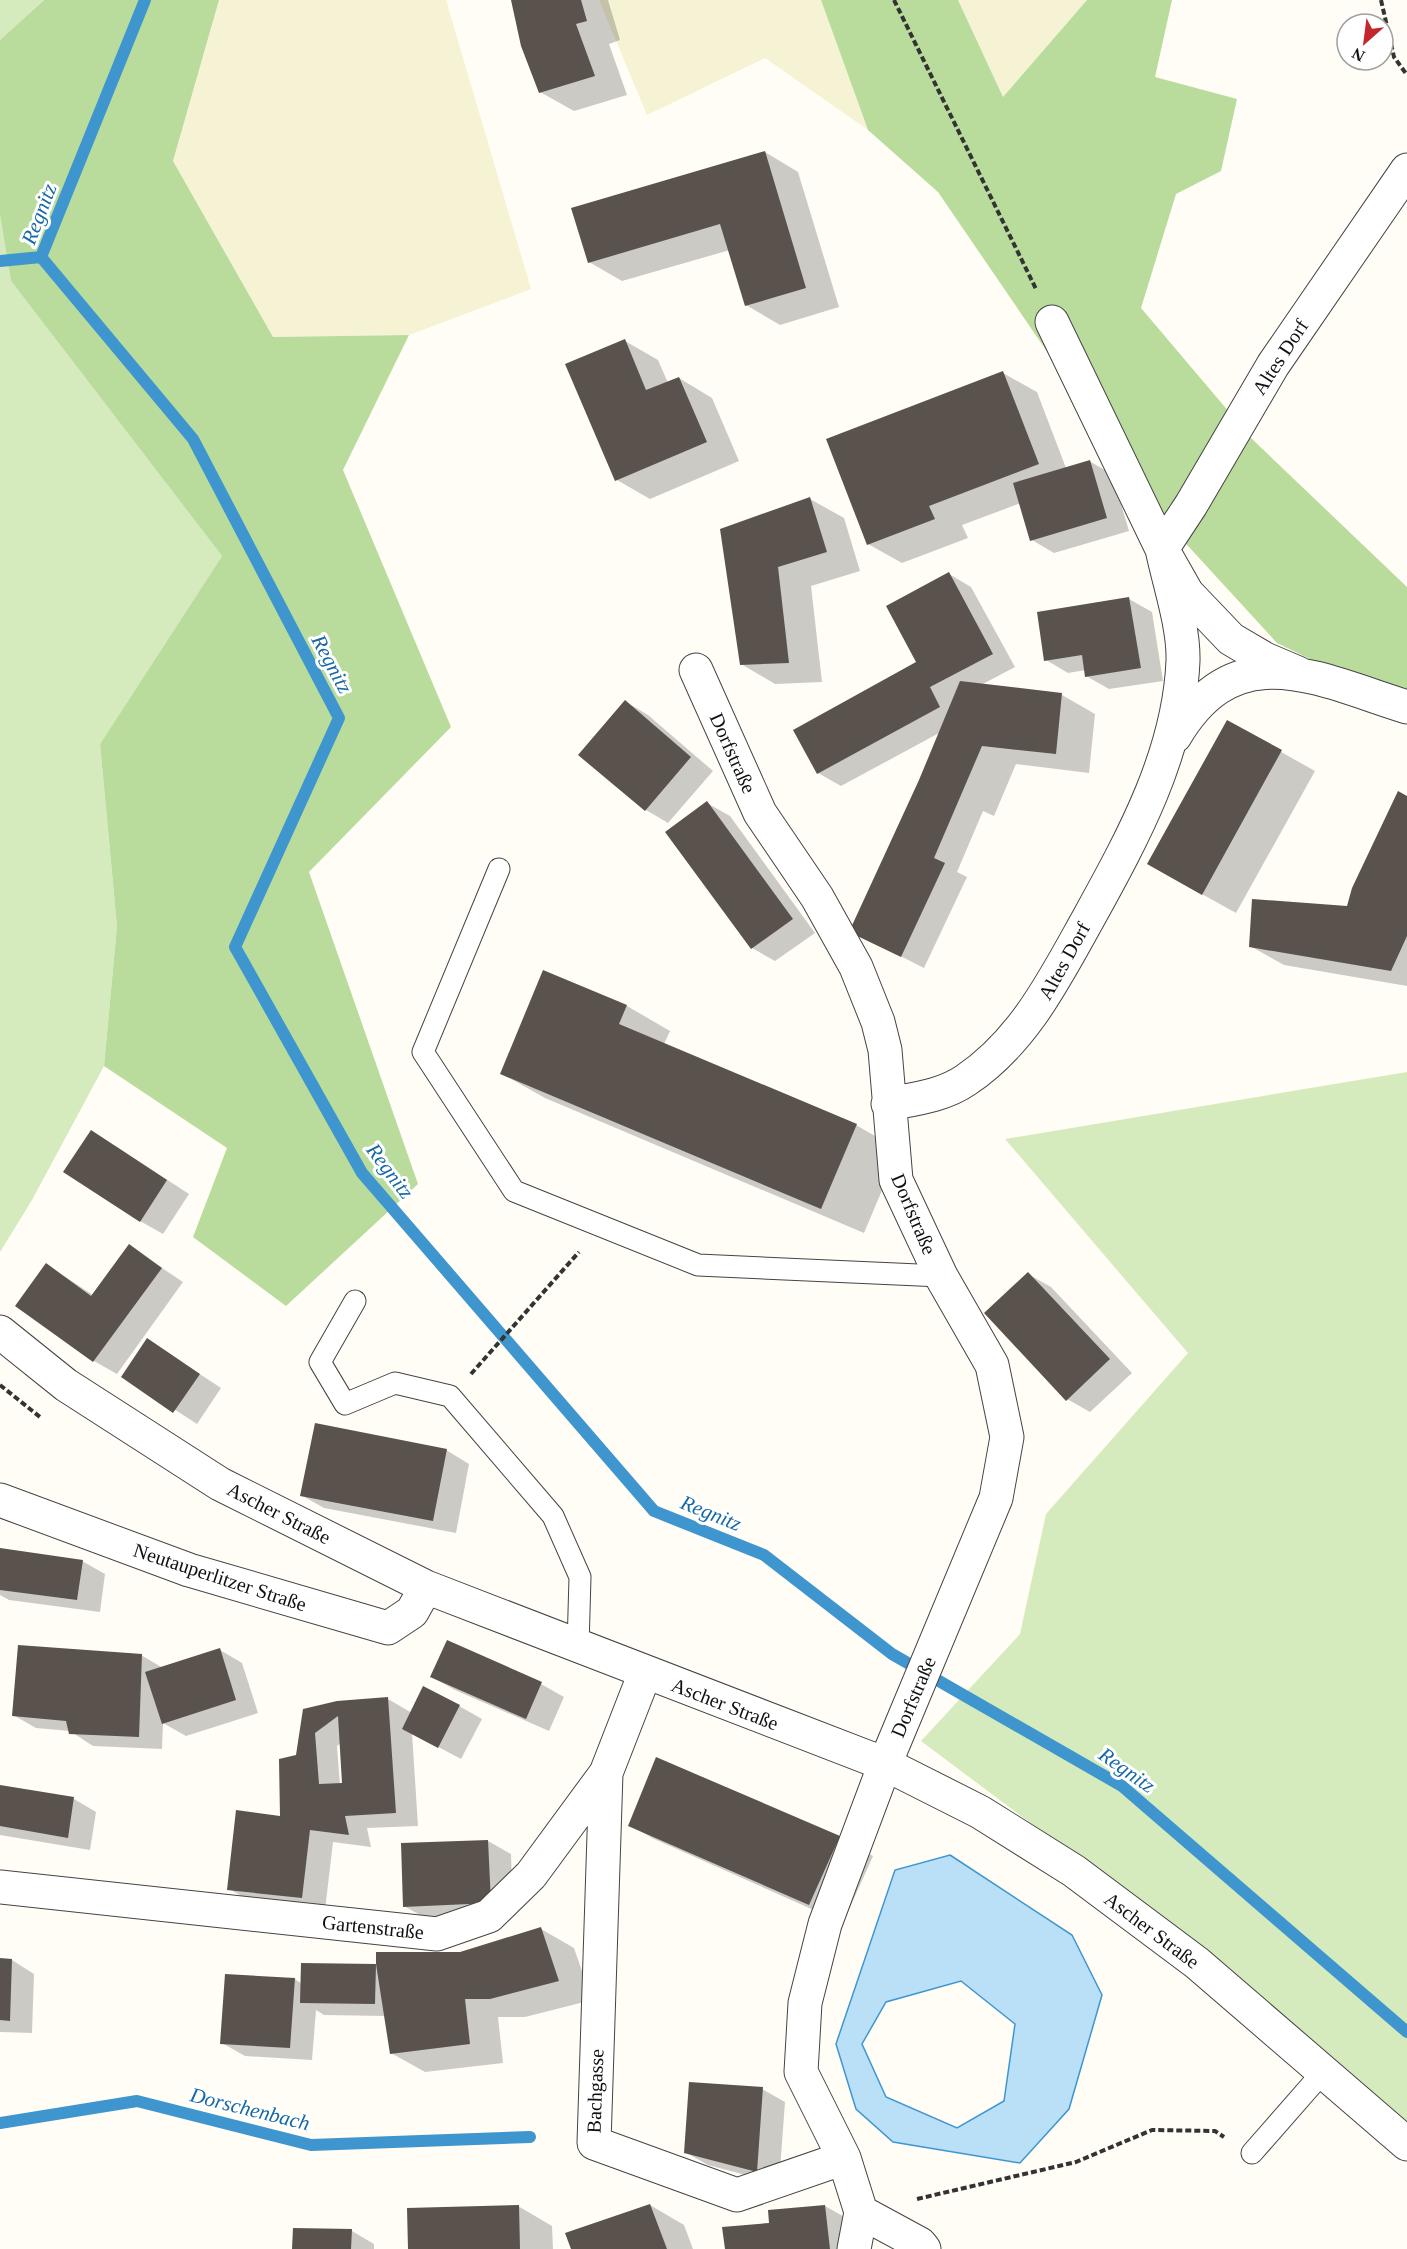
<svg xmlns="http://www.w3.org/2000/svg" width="1407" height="2249" viewBox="0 0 1407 2249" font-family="'Times New Roman',serif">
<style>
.farmland{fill:#f6f3d4}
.green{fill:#d5ebbd}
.forest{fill:#b9dc9c}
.water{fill:#b9e0f7;stroke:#3f96cf;stroke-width:1.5;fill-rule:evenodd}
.shadow{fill:#0003;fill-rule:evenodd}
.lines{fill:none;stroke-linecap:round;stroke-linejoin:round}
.stream{stroke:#3f96cf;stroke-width:12}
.building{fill:#5a524d;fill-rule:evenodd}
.service-casing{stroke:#444;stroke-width:23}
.minor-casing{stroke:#444;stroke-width:35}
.tertiary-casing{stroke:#444;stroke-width:35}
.path{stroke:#333;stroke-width:4;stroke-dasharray:6 3;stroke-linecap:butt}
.service{stroke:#fff;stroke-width:21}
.minor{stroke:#fff;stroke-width:33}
.tertiary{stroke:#fff;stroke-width:33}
.labels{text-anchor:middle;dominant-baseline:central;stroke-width:6;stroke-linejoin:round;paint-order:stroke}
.street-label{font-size:20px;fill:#111;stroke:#fff}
.water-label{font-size:21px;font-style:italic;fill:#1768a6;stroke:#fff}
</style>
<rect width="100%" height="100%" fill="#fffdf5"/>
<path class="farmland" d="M219,0h227l85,289 -122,46 -136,2 -100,-176z
M599,0h222l47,130 -103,-72 -118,57z
M958,0h129l-84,97z"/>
<path class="green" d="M0,0h44l-44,40z
M0,215l11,66 211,275 -122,188 17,182 -13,140 -72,134 -32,52z
M1407,1072v1050l-191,-160 -295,-221 99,-107 26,-120 142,-161 -183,-214z"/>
<path class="forest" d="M44,0h175l-46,161 100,176 136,-2 -66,135 108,257 -142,145 109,312 -132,122 -93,-69 34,-89 -123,-82 13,-140 -17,-182 122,-188 -211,-275 -11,-66v-175z
M821,0h137l45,97 84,-97h85l-17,77 82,22 -16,72 -45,23 -35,114 111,131 155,148v119l-130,-63 -121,-132 -218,-319 -70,-62z"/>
<path class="water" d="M950,1855l122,80 30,60 -33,114 -49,54 -127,-21 -37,-33 -20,-65 59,-174zM961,1981l54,43 -11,77 -47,27 -71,-31 -24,-53 24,-42z"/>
<path class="shadow" d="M512,0h96l12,40 -11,4 18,51 -53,16 -34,-19z
M765,152l33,20 41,135 -59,18 -34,-20 -16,-55 -108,31 -33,-19z
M625,341l33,19 10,23 11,-5 33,20 27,63 -89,38 -33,-19z
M1003,373l34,19 29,76 23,-7 23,13 17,57 -75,22 -22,-13 -11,-37 -59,22 6,13 -66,25 -34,-19z
M810,499l34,19 16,53 -49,15 11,96 -47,2 -34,-20 -19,-134z
M949,574l22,13 44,80 -34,18 81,10 33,19 -6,59 -73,-9 -22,52 -11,-5 -26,61 10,5 -43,91 -73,-37 90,-199 -100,54 -23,-13 100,-110z
M1129,599l23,13 11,69 -54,8 -23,-13v-6l-18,3 -22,-13z
M626,702l22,13 65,56 -45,52 -22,-13 -66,-56z
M1228,722l87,49 -79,142 -54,-30z
M1407,797v189l-123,-21 -34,-19 99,-38z
M707,803l23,13 85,117 -40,28 -23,-13z
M544,972l83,34 43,25 -6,13 192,81 43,25 -35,83 -319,-135 -43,-24z
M114,1145l75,49 -26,40 -23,-13z
M129,1246l54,36 -66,92 -23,-13 -76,-56 29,-40 46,30z
M1028,1274l23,13 81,86 -42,39 -23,-13z
M148,1340l73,48 -24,36 -74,-48z
M446,1450l23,14 -13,69 -132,-25 -23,-13z
M0,1550l82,11 23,13 -5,38 -91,-12 -9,-5z
M220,1650l22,13 16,50 -72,23 -23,-13 -1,26 -69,-3 -23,-15 -34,-3 -23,-13 128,-60 22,13z
M432,1677l109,7 23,13 -15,34 -94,-41z
M388,1699l24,14 47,-7 23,13 -21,40 -49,-26 6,93 -51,2 4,19 -38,-5 -8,68 -73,-8 -23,-13 52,-72 17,-61 6,-46zM341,1743l3,42h-4l-3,-39z
M0,1786l74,13 22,13 -6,38 -90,-15z
M630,1825l210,12 33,19 -30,67 -191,-85z
M488,1841l23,13 2,62 -86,3 -23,-13 -2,-62z
M541,1929l33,19 18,52 -67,17h-27l5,46 -78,9 -34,-19 -5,-37 -62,-1 -8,-5 -4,50 -67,-4 -23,-13 73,-64 7,5v-20l75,2 83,-13z
M0,1960h12l22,14 -2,59 -32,-1z
M762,2089l23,13 -6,82 -71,-19 -23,-13z
M650,2205l34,20 9,24h-121z
M518,2206l34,20 1,23h-144z
M825,2206l23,13 3,30h-125l45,-25z
M352,2231l22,13v5h-80z"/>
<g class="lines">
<path class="stream" d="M145,0l-104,257 152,182 146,279 -104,229 127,226 292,338 110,44 128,99 230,132 285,246
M0,261l41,-4
M0,2123l137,-22 174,44 219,-8"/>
</g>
<path class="building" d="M511,0h70l6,21 -11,3 19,52 -56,17 -18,-47z
M765,151l41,137 -61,18 -25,-82 -132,39 -17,-55z
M625,339l21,51 33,-13 28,65 -92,39 -50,-117z
M1003,371l36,93 -110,42 6,13 -68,26 -41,-106z
M1090,460l17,58 -77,23 -17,-58z
M810,497l17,55 -49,15 11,96 -49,2 -20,-136z
M949,572l44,82 -63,33 10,20 -123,67 -24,-44 123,-68 -30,-56z
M1129,597l12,71 -56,9 -3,-22 -38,6 -7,-49z
M960,681l102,12 -6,61 -74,-8 -48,112 11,5 -44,94 -52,-25 70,-152z
M625,700l66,57 -46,54 -67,-56z
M1227,720l55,30 -80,145 -55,-31z
M1398,791l9,5v140l-16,35 -142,-24 3,-48 95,7 5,-18z
M707,801l86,118 -42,30 -86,-117z
M543,970l84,35 -8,19 238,100 -36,85 -321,-135z
M91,1130l76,50 -27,42 -77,-50z
M129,1244l33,24 -69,94 -78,-56 31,-43 45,33z
M1028,1272l82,87 -44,42 -82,-88z
M147,1338l53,36 -27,39 -52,-36z
M315,1423l132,26 -14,72 -133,-25z
M0,1548l83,12 -6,40 -77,-10z
M447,1640l95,42 -16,37 -96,-42z
M18,1645l124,9 -3,83 -70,-3 -3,-13 -54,-5z
M220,1648l16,52 -74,24 -17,-52z
M423,1686l37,19 -22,43 -36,-19z
M388,1697l8,116 -51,3 4,19 -39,-5 -8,68 -75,-8 9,-80 44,6 -1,-57 17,-4 7,-46 34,-8zM338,1716l4,67 -23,1 -4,-51z
M656,1757l184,79 -31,69 -181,-79z
M0,1785l74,12 -6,41 -68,-12z
M488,1840l3,63 -88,4 -2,-64z
M541,1927l18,54 -69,18h-25l5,45 -80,10 -14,-90v-12h84z
M0,1958l12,1 -2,62 -10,-1z
M301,1963l75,1 -1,40 -75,-1z
M225,1974l70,4 -5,70 -70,-4z
M689,2082l74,5 -6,85 -73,-19z
M650,2204l17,45h-96l-6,-16z
M519,2205l1,44h-112l-1,-41z
M825,2205l5,44h-105l-3,-22 47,-4 -1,-13z
M293,2228l59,1 -1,20h-59z"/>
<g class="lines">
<g class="service-casing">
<path id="service" d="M499,869l-76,183 91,139 184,74 243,11
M355,1301l-35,61 25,42 50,-21 55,13 103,120 27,61 -2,70
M1252,2153l71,-81"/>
</g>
<g class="minor-casing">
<path id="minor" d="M1052,322l110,227 25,44 44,46 34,20 33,14
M696,670l64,143 57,84 39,70 22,55 7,28 11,130 45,96 51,89 15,72 -11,61 -111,266 -60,160 -20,79 -4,69 43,86 17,54 -7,37
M1175,736c61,-103 142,-57 232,-29
M888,1104c26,-5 55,-8 78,-24 58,-39 89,-102 122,-161 44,-80 91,-164 95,-258 1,-35 -14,-78 -21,-112l29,-44 82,-140 134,-195
M606,1773l-12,370 143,52 107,-37
M0,1887l437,47 52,-18 42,-41 75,-102 39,-100
M861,2212l59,32 4,5"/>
</g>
<g class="tertiary-casing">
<path id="tertiary" d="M0,1332l66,53 154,99 206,103 459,177 95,48 94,59 123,92 210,181
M0,1500l189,70 199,58 24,-16 14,-25"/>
</g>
<path class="path" d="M894,0l142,289
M1381,0l13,57 13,18
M471,1374l108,-122
M0,1385l40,32
M917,2199l159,-37 76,-32 63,1 9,6"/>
<use href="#service" class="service"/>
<use href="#minor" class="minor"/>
<use href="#tertiary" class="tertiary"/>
</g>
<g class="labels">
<g class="street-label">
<text transform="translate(1280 357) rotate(-57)">Altes Dorf</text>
<text transform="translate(733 753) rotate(66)">Dorfstraße</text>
<text transform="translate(1064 961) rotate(-61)">Altes Dorf</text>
<text transform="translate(914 1214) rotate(67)">Dorfstraße</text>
<text transform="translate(279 1513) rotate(27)">Ascher Straße</text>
<text transform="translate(220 1577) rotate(18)">Neutauperlitzer Straße</text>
<text transform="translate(913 1697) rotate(-67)">Dorfstraße</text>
<text transform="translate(725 1704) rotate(21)">Ascher Straße</text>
<text transform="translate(373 1927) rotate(6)">Gartenstraße</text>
<text transform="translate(1152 1930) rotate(37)">Ascher Straße</text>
<text transform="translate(595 2091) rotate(-88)">Bachgasse</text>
</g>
<g class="water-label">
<text transform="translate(39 214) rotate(-69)">Regnitz</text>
<text transform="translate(332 664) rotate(62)">Regnitz</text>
<text transform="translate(390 1171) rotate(53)">Regnitz</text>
<text transform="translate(711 1513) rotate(22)">Regnitz</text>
<text transform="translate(1127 1770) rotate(35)">Regnitz</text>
<text transform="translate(250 2109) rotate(14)">Dorschenbach</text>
</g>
</g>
<g transform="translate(1365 42) rotate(208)"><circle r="28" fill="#ffffff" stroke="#a0a0a0" stroke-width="1.5"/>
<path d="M0-4.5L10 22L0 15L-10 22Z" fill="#c4262e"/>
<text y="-9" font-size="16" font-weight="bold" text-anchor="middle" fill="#111111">N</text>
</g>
</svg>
